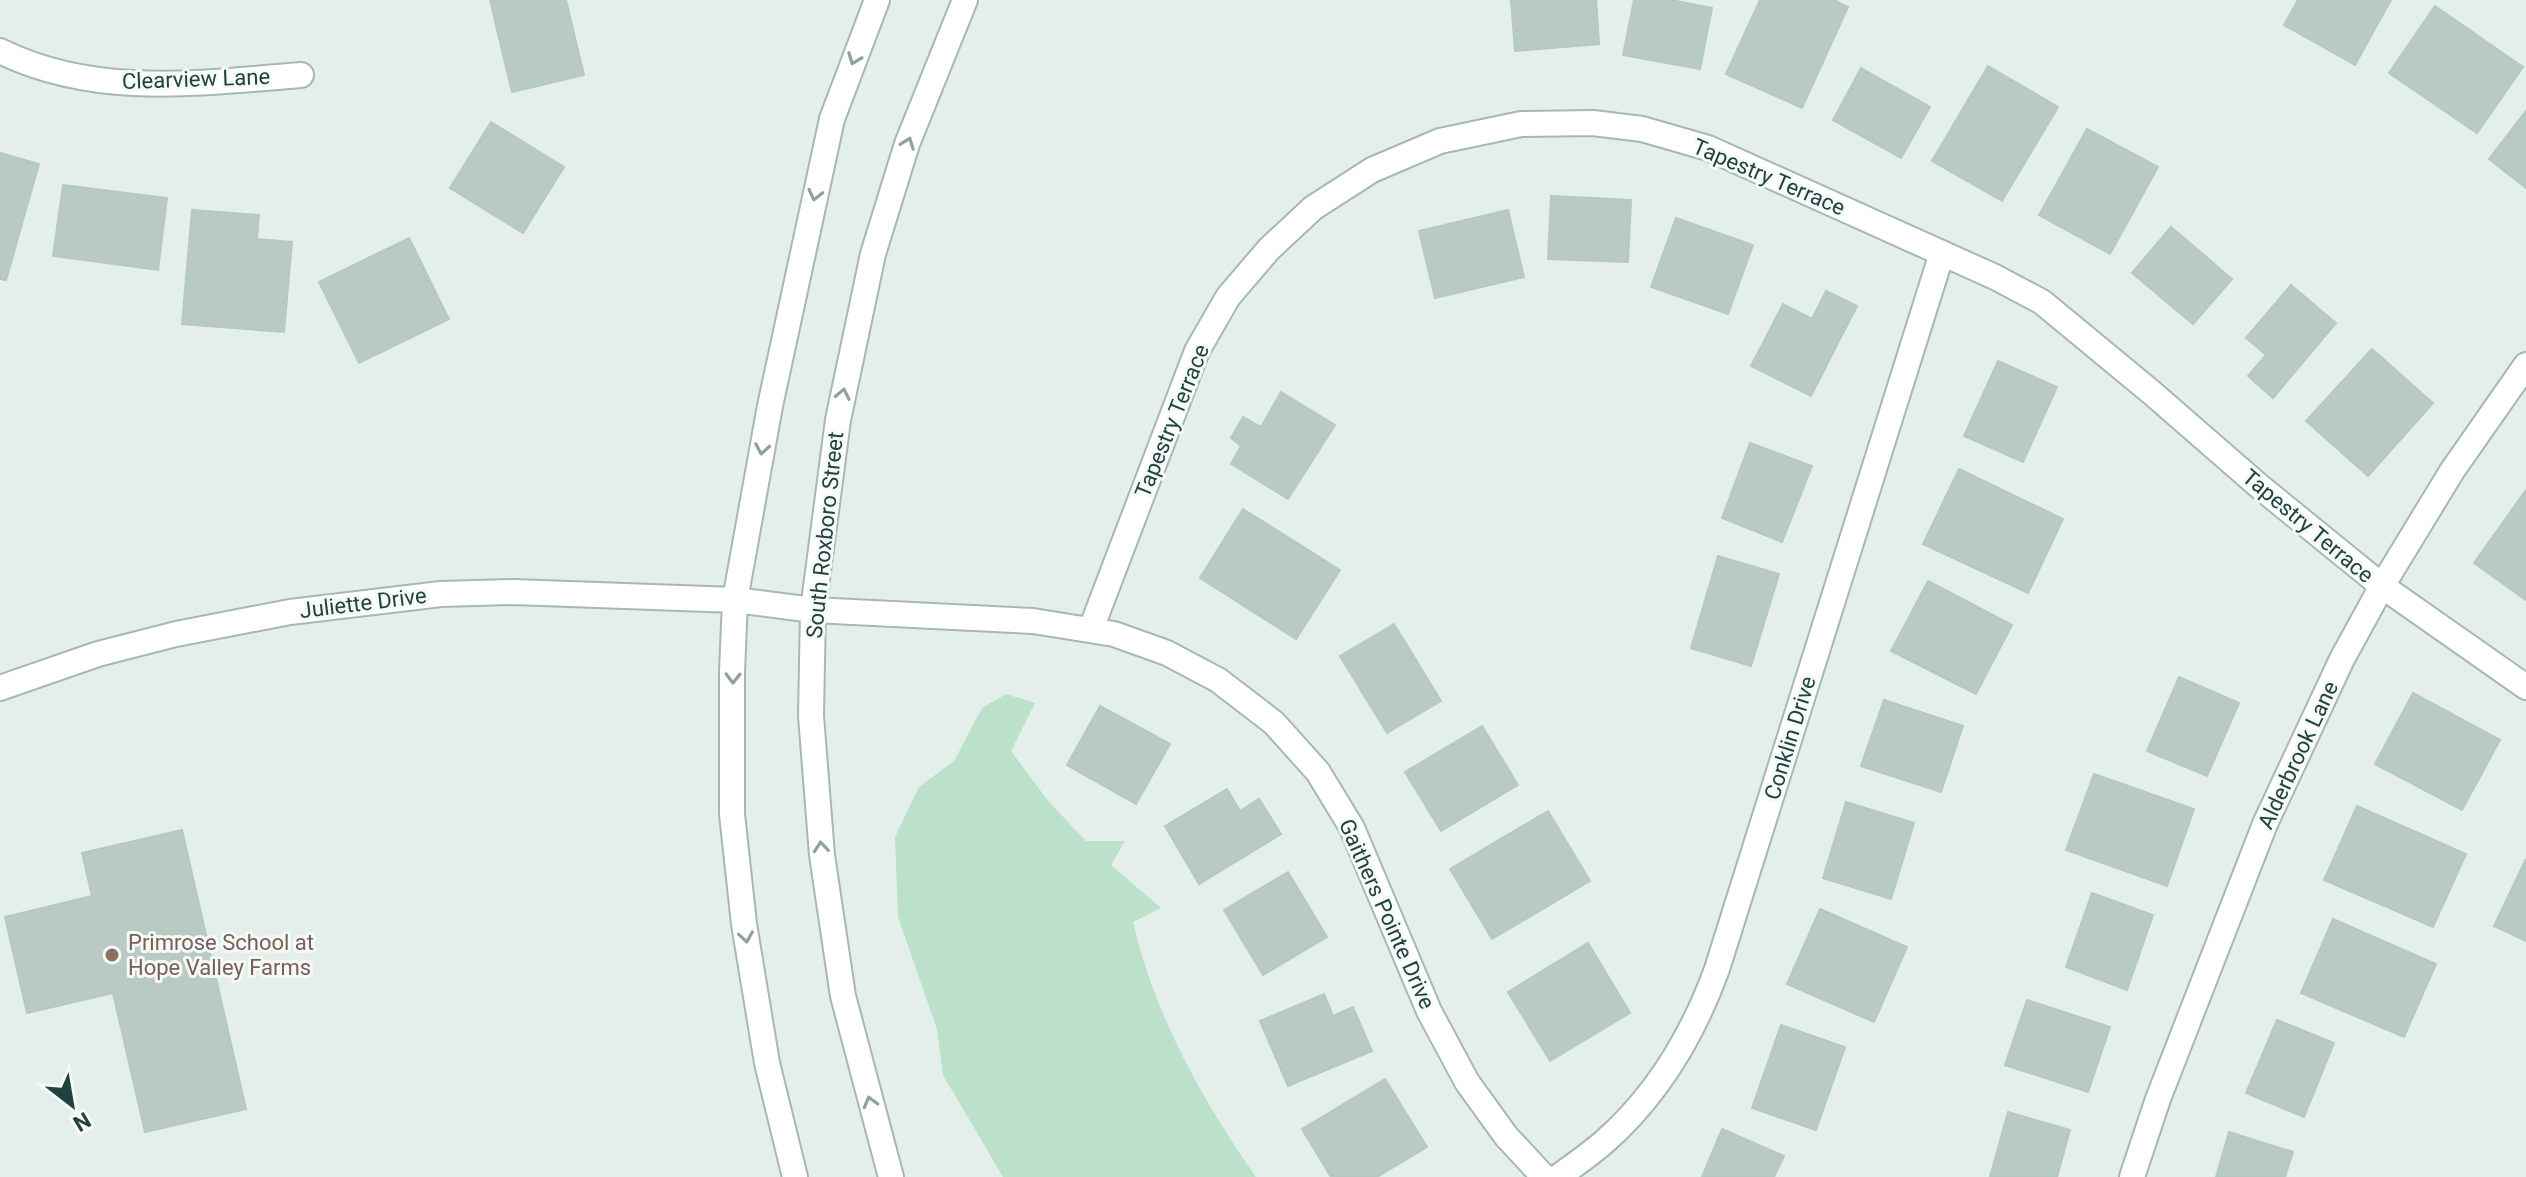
<svg xmlns="http://www.w3.org/2000/svg" width="2526" height="1177" viewBox="0 0 2526 1177" font-family="Roboto,sans-serif">
<style>
.green{fill:#bbe1cb}
.building{fill:#b9cac5;stroke:#b5c9c4;stroke-width:2}
.lines{fill:none;stroke-linecap:round;stroke-linejoin:round}
.minor-casing{stroke:#a6b8b4;stroke-width:28}
.minor{stroke:#fff;stroke-width:24}
.oneway{stroke:#90a09e}
.education-dot{fill:#8d6e63;stroke:#f5faf8;stroke-width:3}
.labels{text-anchor:middle;dominant-baseline:central;stroke-width:6;stroke-linejoin:round;paint-order:stroke}
.street-label{font-size:22px;fill:#21423e;stroke:#f5faf8}
.education-label{font-size:22px;fill:#785e54;stroke:#f5faf8;text-anchor:start}
</style>
<rect width="100%" height="100%" fill="#e4efeb"/>
<path class="green" d="M1006,694l29,9 -24,48 38,51 37,39h39l-14,24 50,43 -28,14c22,94 68,176 123,255h-253l-60,-102 -6,-46 -39,-112 -3,-80 24,-50 35,-26 28,-53z"/>
<path class="building" d="M490,0h76l18,75 -72,17z
M1511,0h85l3,44 -84,7z
M1634,0h37l41,8 -12,61 -77,-14z
M1760,0h74l14,7 -46,101 -76,-34z
M2298,0h93l-36,65 -71,-40z
M2435,6l88,61 -46,66 -88,-60z
M1988,66l70,41 -56,94 -70,-40z
M1861,68l69,39 -29,51 -68,-38z
M2526,111v77l-37,-29z
M491,122l73,45 -41,66 -73,-45z
M2087,129l71,38 -48,87 -71,-39z
M0,153l39,11 -33,116 -6,-1z
M63,185l104,13 -9,72 -105,-14z
M1551,196l80,4 -3,62 -80,-3z
M192,210l67,5 -2,24 35,3 -8,90 -102,-8z
M1508,210l16,67 -89,21 -16,-67z
M1676,218l77,27 -25,69 -77,-27z
M2171,227l61,52 -39,45 -61,-51z
M409,238l40,81 -90,44 -40,-81z
M2291,285l45,38 -63,75 -25,-22 18,-21 -20,-17z
M1826,291l31,15 -46,90 -60,-30 32,-62 29,15z
M2372,349l61,54 -65,73 -62,-55z
M1998,361l59,26 -34,75 -59,-26z
M1281,392l54,33 -47,74 -57,-35 10,-18 -10,-8 12,-21 18,10z
M1750,443l62,23 -30,76 -60,-24z
M1959,469l104,50 -35,74 -105,-49z
M2526,490v110l-52,-37z
M1243,509l97,61 -44,69 -96,-61z
M1718,556l61,18 -28,92 -60,-18z
M1928,581l84,44 -36,69 -85,-43z
M1394,624l47,77 -54,32 -47,-77z
M2179,677l60,26 -32,73 -60,-25z
M2413,693l87,47 -38,70 -87,-46z
M1884,700l79,26 -22,66 -80,-26z
M1100,706l70,38 -34,60 -69,-39z
M1482,726l36,59 -77,46 -36,-59z
M2094,774l100,35 -27,77 -101,-36z
M1227,789l13,22 19,-12 22,35 -82,50 -34,-58z
M1846,802l68,21 -23,76 -68,-21z
M2357,806l109,48 -33,73 -109,-47z
M1548,811l42,70 -98,58 -42,-70z
M182,830l64,279 -101,23 -32,-139 -86,20 -22,-96 87,-21 -10,-43z
M2526,859v82l-32,-15z
M1288,872l39,65 -64,38 -39,-65z
M2092,893l61,22 -26,75 -61,-23z
M1820,909l87,38 -33,75 -87,-38z
M2333,919l103,45 -32,73 -103,-44z
M1588,943l42,70 -80,48 -42,-69z
M1324,994l9,22 20,-9 19,44 -84,35 -28,-65z
M2027,1000l83,27 -22,65 -83,-27z
M2277,1020l57,23 -30,74 -58,-24z
M1781,1025l64,22 -29,83 -64,-22z
M1385,1079l42,68 -50,30h-46l-29,-48z
M2008,1112l62,18 -13,47h-67z
M1722,1129l62,27 -10,21h-72z
M2229,1132l64,20 -8,25h-69z"/>
<g class="lines">
<g class="minor-casing">
<path id="minor" d="M0,51c95,47 200,32 301,24
M1091,629l106,-278 31,-54 41,-48 44,-41 59,-38 68,-29 81,-17 72,-1 49,6 66,19 287,129 47,25 109,90 108,94 123,100 144,101
M0,688l98,-34 78,-20 114,-22 151,-18 73,-2 221,8 78,10 220,11 81,13 53,19 51,27 56,43 44,49 34,56 77,183 38,71 39,54 38,41
M795,1177l-28,-114 -23,-139 -12,-110v-142l3,-72 35,-194 62,-287 45,-119
M891,1177l-48,-181 -21,-141 -11,-139 2,-106 25,-190 35,-166 34,-110 58,-144
M1558,1177c15,-11 31,-22 45,-34 54,-47 90,-108 114,-174l225,-716
M2132,1177l26,-78 107,-275 77,-165 40,-73 70,-115 74,-106"/>
</g>
<use href="#minor" class="minor"/>
</g>
<defs><path id="oneway-chevron" d="M-2-3.5L2.5 0L-2 3.5" fill="none" stroke-width="1.6" stroke-linecap="round" stroke-linejoin="round" transform="scale(2)"/></defs>
<g class="oneway">
<use href="#oneway-chevron" transform="translate(854 59) rotate(111)"/>
<use href="#oneway-chevron" transform="translate(908 143) rotate(-70)"/>
<use href="#oneway-chevron" transform="translate(815 195) rotate(103)"/>
<use href="#oneway-chevron" transform="translate(843 394) rotate(-78)"/>
<use href="#oneway-chevron" transform="translate(762 449) rotate(100)"/>
<use href="#oneway-chevron" transform="translate(733 678) rotate(91)"/>
<use href="#oneway-chevron" transform="translate(821 847) rotate(-95)"/>
<use href="#oneway-chevron" transform="translate(746 937) rotate(81)"/>
<use href="#oneway-chevron" transform="translate(870 1102) rotate(-105)"/>
</g>
<circle class="education-dot" cx="112" cy="955" r="8"/>
<g class="labels">
<g class="street-label">
<text transform="translate(196 79) rotate(-2)">Clearview Lane</text>
<text transform="translate(1769 177) rotate(23)">Tapestry Terrace</text>
<text transform="translate(1172 421) rotate(-68)">Tapestry Terrace</text>
<text transform="translate(2308 526) rotate(40)">Tapestry Terrace</text>
<text transform="translate(825 535) rotate(-84)">South Roxboro Street</text>
<text transform="translate(363 603) rotate(-7)">Juliette Drive</text>
<text transform="translate(1790 738) rotate(-73)">Conklin Drive</text>
<text transform="translate(2298 755) rotate(-65)">Alderbrook Lane</text>
<text transform="translate(1387 914) rotate(66)">Gaithers Pointe Drive</text>
</g>
<g class="education-label">
<text x="128" y="942">Primrose School at<tspan x="128" dy="25">Hope Valley Farms</tspan></text>
</g>
</g>
<g transform="translate(72 1105) rotate(149)" stroke="#f5faf8" stroke-width="6" paint-order="stroke">
<path d="M0-6L14 30L0 20L-14 30Z" fill="#21423e"/>
<text y="-12" font-size="22" font-weight="bold" text-anchor="middle" fill="#21423e">N</text>
</g>
</svg>
